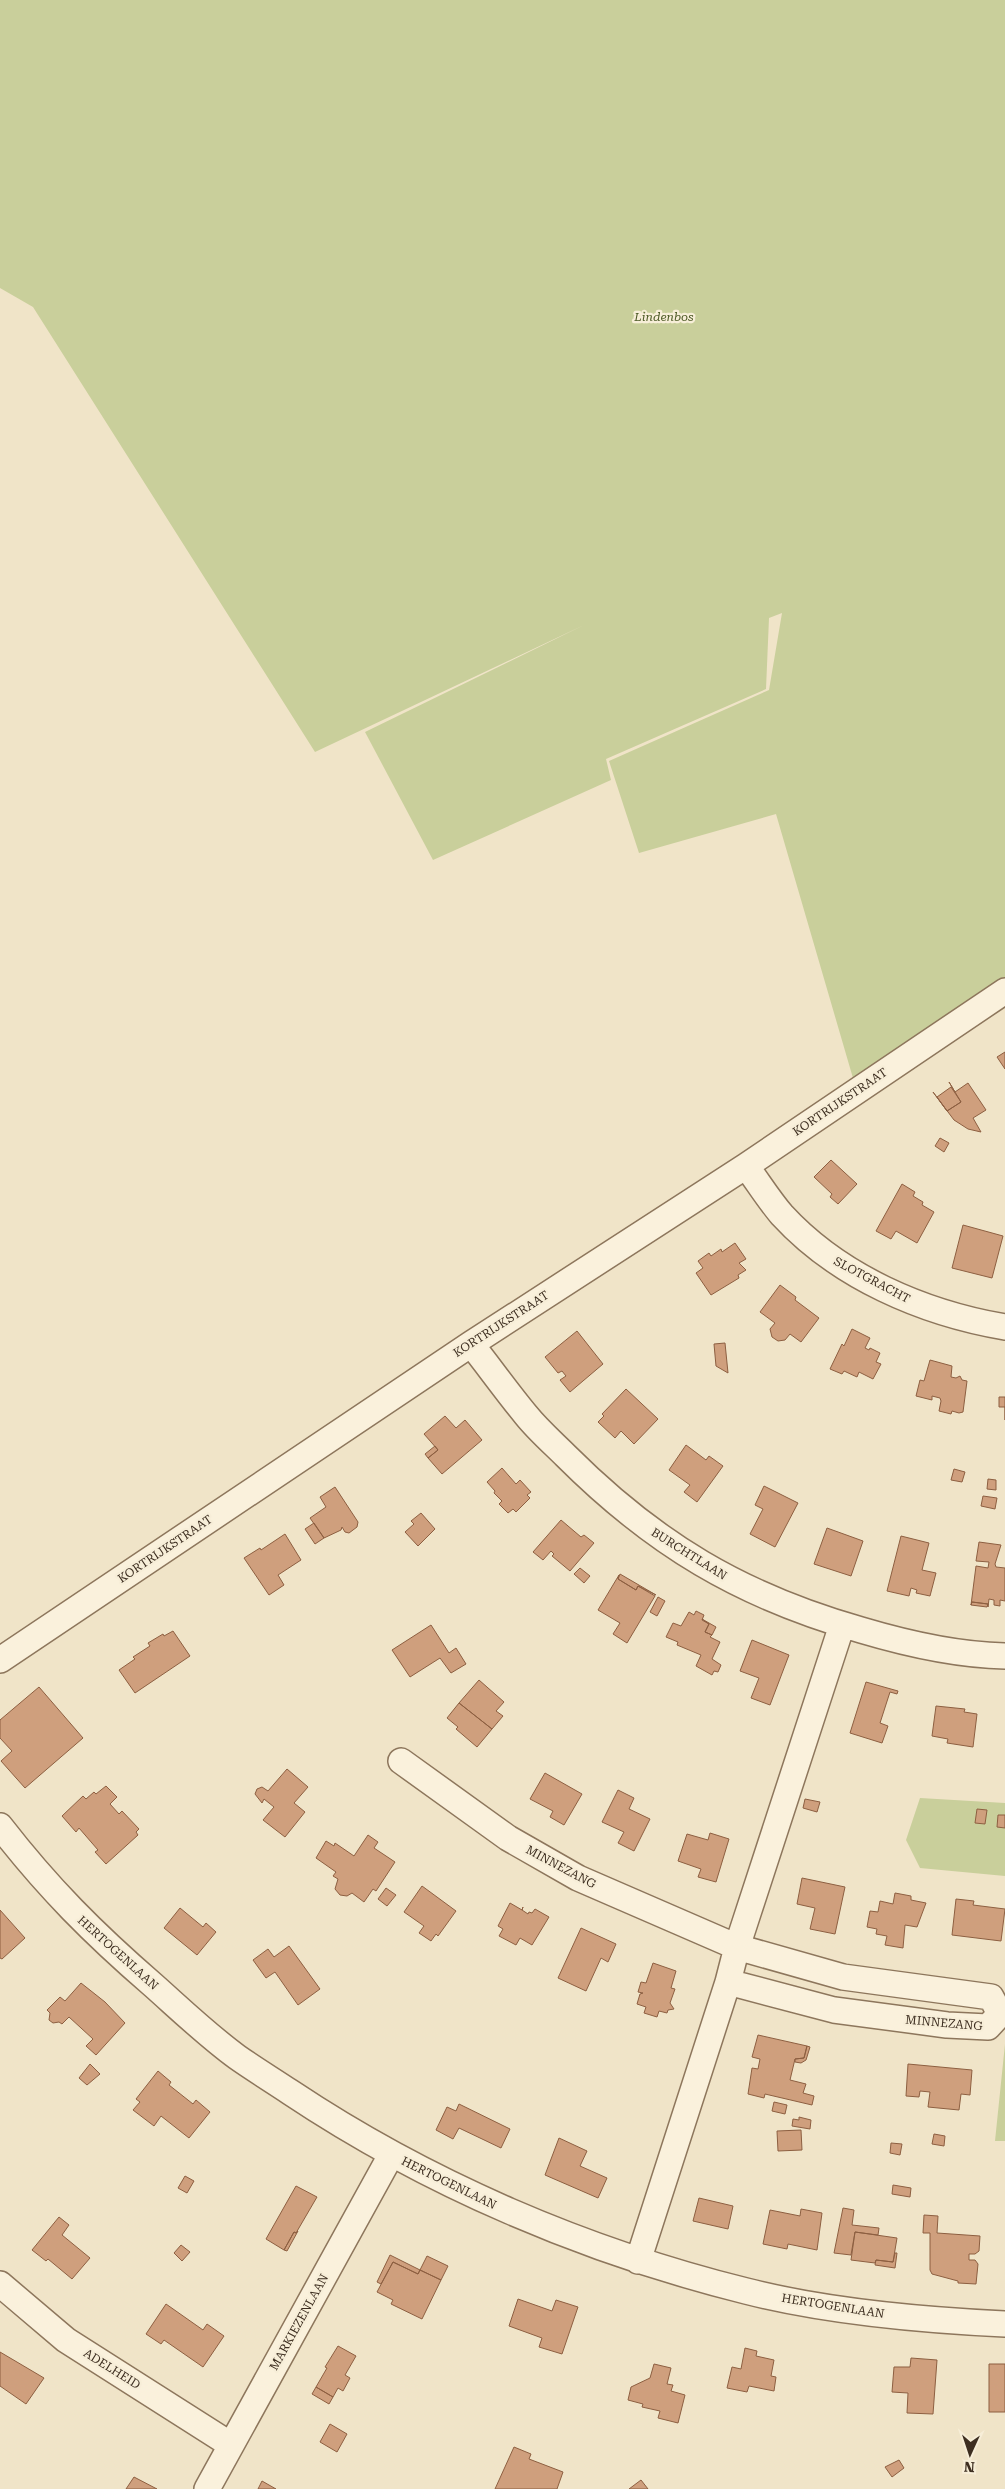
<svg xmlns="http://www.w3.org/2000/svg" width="1005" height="2489" viewBox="0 0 1005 2489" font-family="'Roboto Serif',serif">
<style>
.green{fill:#c9cf9b}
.building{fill:#cf9f7d;stroke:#8d5f41}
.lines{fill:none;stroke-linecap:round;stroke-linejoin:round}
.minor-casing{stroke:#8d765c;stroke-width:28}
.minor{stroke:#faf1dc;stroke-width:25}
.labels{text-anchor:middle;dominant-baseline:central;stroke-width:4.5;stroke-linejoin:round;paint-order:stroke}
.park-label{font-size:12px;font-style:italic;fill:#4d5a26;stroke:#f7eed8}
.street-label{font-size:12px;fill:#3d2e20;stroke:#f7eed8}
</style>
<rect width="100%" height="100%" fill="#f0e4c8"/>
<path class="green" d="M0,0h1005v984l-150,101 -79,-271 -137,39 -30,-92 160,-71 13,-77 -13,5 -3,71 -160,70 5,21 -178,80 -68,-128 219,-107 -269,127 -282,-445 -33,-19z
M920,1798l85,5v73l-85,-8 -14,-28z
M1005,2044v97h-10z"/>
<path class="building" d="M1005,1052v17l-8,-12z
M949,1082l6,10 13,-9 18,27 -13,8 8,14 -13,-3 -14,-9 -21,-28 14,19 14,-9z
M951,1087l10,15 -14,9 -10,-14z
M940,1138l9,5 -5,9 -9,-6z
M831,1160l26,24 -19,20 -8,-7 2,-3 -18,-17z
M902,1184l13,8 -2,4 10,6 -1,3 12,7 -17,31 -21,-12 -5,8 -15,-8z
M963,1225l40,11 -11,42 -40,-10z
M735,1243l11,16 -7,4 7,7 -8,5 1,3 -28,17 -15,-22 7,-5 -5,-7 11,-8 2,3 10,-7 1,3z
M780,1285l16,12 -1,3 24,18 -18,24 -11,-8 -5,6 -7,1 -6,-4 -2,-8 5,-6 -15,-11z
M852,1329l18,9 -5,10 4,2 1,-2 10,5 -4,9 5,2 -8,15 -14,-7 -2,5 -13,-6 -2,3 -12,-5 12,-25 2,2z
M577,1331l26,33 -33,28 -10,-12 6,-4 -4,-5 -4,2 -13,-16z
M725,1343l3,30 -12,-7 -2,-22z
M930,1360l22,6 -1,11 5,1 4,-2 2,4 5,1 -4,31 -4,1 -7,-2 -1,3 -12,-3 2,-10 -1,-3 -8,-2v4l-16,-4 4,-16 4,1z
M626,1389l32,30 -24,25 -13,-13 -6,7 -17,-16 6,-6 -2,-2z
M999,1397h6v23v-13h-6z
M445,1416l11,12 9,-8 17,20 -40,34 -14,-16 10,-8 -14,-16z
M686,1445l20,15 3,-4 14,10 -26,36 -13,-10 6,-7 -21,-15z
M435,1446l3,4 -10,8 -3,-4z
M502,1468l14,16 4,-4 11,12 -4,3 3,3 -14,14 -3,-3 -5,4 -9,-9 3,-3 -8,-8 1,-2 -8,-9z
M954,1469l11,3 -3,10 -11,-2z
M988,1479l8,1v10l-9,-1z
M764,1486l34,17 -23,44 -25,-13 13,-25 -8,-4z
M335,1487l23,35 -1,5 -8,6 -4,-1 -3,-5 -1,3 -17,8 -14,-20 16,-11 -6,-10z
M983,1496l14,2 -2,11 -14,-3z
M421,1513l14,16 -17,17 -13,-14 9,-8 -3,-3z
M561,1520l20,17 3,-2 10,8 -24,28 -18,-15 2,-2 -3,-3 -8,9 -10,-8z
M314,1523l10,15 -9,6 -10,-15z
M827,1528l36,13 -12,35 -37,-12z
M285,1534l16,26 -23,15 6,10 -15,10 -25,-37 16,-10 1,2z
M901,1536l28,7 -7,27 14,3 -6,23 -14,-3 1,-3 -6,-2 -2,8 -22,-5z
M979,1542l22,3 -6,19 1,3 9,1v33l-5,-1v6l-6,-1v-5l-5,-1 -1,8v-3l-16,-2 -1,3 5,-39 12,2 1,-6 -13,-1z
M580,1568l10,8 -6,7 -10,-9z
M620,1574l36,21 -18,-9 -2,4 -18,-11z
M619,1575l-1,4 18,11 2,-4 17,10 -28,47 -14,-9 7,-11 -22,-13z
M658,1597l7,4 -8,15 -7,-4z
M972,1602l16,2 -1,3 -16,-2z
M696,1611l8,4 -2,5 7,4 -4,8 7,3 -2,2 10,5 -8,17 9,6 -3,7 -4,-1 -2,4 -16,-9 5,-11 -24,-10 1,-3 -12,-5 7,-14 8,3 8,-14 5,3z
M702,1619l14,8 -4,8 -7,-3 4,-8z
M431,1625l18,28 7,-5 10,16 -15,9 -11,-15 -30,19 -18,-27z
M173,1631l17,25 -55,37 -16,-23 16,-11 -2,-2 17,-11 -2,-3 15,-9 1,2z
M752,1640l37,15 -19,50 -19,-7 8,-20 -19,-7z
M479,1680l25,22 -8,9 7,5 -11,13 -33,-26z
M866,1682l32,9 -1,3 -7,-2 -10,31 8,3 -6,17 -32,-10z
M39,1687l44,51 -58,50 -24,-27 11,-10 -12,-13v-18z
M459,1703l33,26 -15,18 -21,-18 2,-2 -11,-9z
M936,1706l29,3 -1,3 13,2 -4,33 -26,-4 1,-4 -16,-3z
M287,1769l21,18 -14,16 11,9 -20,25 -22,-17 11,-13 -10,-8 -2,4 -7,-9 2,-5 5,-2 6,4z
M545,1773l37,21 -18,31 -14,-8 3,-6 -23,-12z
M106,1786l11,11 -7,7 9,10 3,-3 17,18 -3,3 2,3 -32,29 -11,-12 3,-2 -19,-22 -3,4 -14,-16 21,-20 3,3 8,-7 2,2z
M618,1790l16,8 -5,11 21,10 -16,32 -16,-8 6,-11 -22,-10z
M805,1799l15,3 -3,10 -14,-4z
M977,1809l10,1 -2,14 -10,-1z
M998,1815h7v13l-8,-1z
M710,1833l19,6 -13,43 -18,-5 3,-8 -23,-8 9,-27 21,6z
M368,1835l10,7 -4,6 21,14 -19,29 -3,-2 -9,13 -12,-9 -5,3 -7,-1 -5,-6 3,-10 -5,-3 3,-4 -20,-14 10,-17 8,5 1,-3 19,13z
M802,1878l43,9 -10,47 -25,-5 5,-21 -18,-4z
M422,1886l34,25 -18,25 -2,-2 -5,7 -12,-8 5,-7 -20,-14z
M386,1888l10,7 -9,11 -9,-7z
M895,1893l16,3v4l15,3 -9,24 -12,-2 -2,23 -18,-3 2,-9 -11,-2 1,-5 -10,-2 3,-16 8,1 2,-11 13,3z
M956,1899l18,2 -1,4 32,4 -4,32 -49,-6z
M510,1903l12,7 1,-3 -1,3 6,4 1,-2 3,1 3,-4 14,8 -17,28 -12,-7 -4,7 -17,-9 4,-7 -5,-3z
M180,1908l23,19 3,-4 10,9 -19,23 -33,-27z
M0,1910l25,28 -23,21 -2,-1z
M581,1928l35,16 -8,18 -7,-4 -15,33 -28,-13z
M289,1946l31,43 -22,16 -23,-33 -9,6 -13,-18 15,-11 6,8z
M653,1963l23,8 -5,17 4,1 -5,14 4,6 -6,1 -1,3 -8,-2 -2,6 -13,-4 2,-6 -9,-3 3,-10 3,-1 -5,-1 3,-10 5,1z
M81,1983l24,19 20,21 -29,32 -10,-9 7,-7 -24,-22 -7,7 -3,-2 -6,1 -4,-3 1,-7 -3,-3 13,-13 5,4z
M758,2035l49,11 -3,12 -9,1 -5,21 16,4 -3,9 11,3 -2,9 -47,-11 -1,4 -16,-4 4,-26 6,1 2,-10 -8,-2z
M807,2046l3,1 -4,13 -5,3 -6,-1v-3l9,-1z
M90,2064l10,10 -13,11 -8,-7z
M908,2064l64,6 -2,25 -9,-1 -2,16 -31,-3 2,-15 -10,-1 -1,6 -13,-1z
M158,2071l13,11 -2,3 24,19 3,-4 14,12 -21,26 -28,-22 -7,10 -21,-16 7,-8 -4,-3z
M774,2102l13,3 -2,9 -13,-3z
M459,2104l51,25 -9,19 -42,-20 -6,11 -17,-9 11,-23 9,4z
M799,2117l12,3 -1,9 -18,-3 1,-7 6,1z
M801,2130l1,20 -24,1 -1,-20z
M934,2134l11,2 -1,10 -12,-2z
M559,2138l28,13 -7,15 27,12 -9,20 -53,-23z
M891,2143l11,1 -2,11 -10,-2z
M185,2176l9,5 -7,12 -9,-5z
M893,2185l18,3 -1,9 -18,-3z
M296,2186l21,11 -21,36 -2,-1 -10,18 -18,-11z
M699,2198l34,8 -5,23 -35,-8z
M843,2208l11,2 -2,15 27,3 -1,7 -23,-3 -4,23 -17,-2z
M801,2209l21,4 -5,37 -29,-6 -1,5 -24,-5 7,-34 30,6z
M924,2215l14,1 -1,17 43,3 -1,15 -4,3h-6v6h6l3,4 -2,20 -18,-1v-2l-26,-7 -2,-4v-37h-7z
M59,2217l10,8 -7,10 28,23 -18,21 -24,-20 -2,2 -14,-11z
M298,2231l-11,20 -3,-1 10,-18 2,1z
M855,2232l42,6 -4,24 -17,-2 -1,3 -24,-3z
M181,2245l9,7 -8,9 -8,-8z
M895,2253h2l-2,15 -20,-3 1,-5 17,2z
M390,2255l30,15 -2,4 -25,-12 -12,22 -4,-2z
M427,2256l21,10 -7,14 -21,-10z
M393,2262l25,12 2,-4 21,10 -19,39 -31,-15 2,-4 -16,-8z
M518,2299l34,12 4,-11 22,7 -16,47 -23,-7 3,-9 -33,-12z
M166,2304l37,26 4,-6 17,12 -21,31 -39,-27 -3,4 -15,-10z
M338,2346l18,10 -11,19 5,3 -7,13 -5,-3 -5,9 -17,-10 11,-19 -2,-1z
M745,2348l12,3 -1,5 18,4 -3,16 5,1 -2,14 -25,-5 -2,6 -20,-4 5,-21 9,2z
M0,2352l44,26 -18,26 -26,-18z
M911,2358l26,2 -4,54 -26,-1 1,-20 -16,-1 2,-25h16z
M654,2364l17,4 -4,16 6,1 -2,6 14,4 -7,28 -20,-5 2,-7 -18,-4 1,-3 -15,-4 3,-13 19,-9z
M989,2364h16v48h-16z
M316,2387l17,10 -4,7 -17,-10z
M330,2424l17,10 -10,18 -17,-10z
M514,2447l17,7 -2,5 34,13 -6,17h-62z
M899,2460l5,8 -12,9 -7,-10z
M134,2477l23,12h-31z
M641,2480l7,9h-19z
M262,2481l14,8h-18z"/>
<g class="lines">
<g class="minor-casing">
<path id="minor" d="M746,1166c12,16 23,34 36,49 57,62 141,98 223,112
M471,1344c19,24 36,48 55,71 12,15 27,28 40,41 88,88 175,140 295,174 47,14 95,25 144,26
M0,1660l471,-316 275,-178 259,-175
M401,1761l107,77 70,40 159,69 106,30 148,20 9,17 -12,13 -41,-2 -113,-15 -106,-28
M0,1826c48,62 94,108 153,159 27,24 54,50 84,72 17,12 35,23 53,35 138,92 295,159 456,199 82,21 175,29 259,33
M638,2261l90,-279 9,-35 105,-322
M0,2284l66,56 165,105
M207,2489l184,-334"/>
</g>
<use href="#minor" class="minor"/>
</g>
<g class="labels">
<g class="park-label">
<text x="664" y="317">Lindenbos</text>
</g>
<g class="street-label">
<text transform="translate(840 1102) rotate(-34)">KORTRIJKSTRAAT</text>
<text transform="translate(872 1280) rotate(28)">SLOTGRACHT</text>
<text transform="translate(501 1324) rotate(-33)">KORTRIJKSTRAAT</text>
<text transform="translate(165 1549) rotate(-34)">KORTRIJKSTRAAT</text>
<text transform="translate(689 1554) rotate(32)">BURCHTLAAN</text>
<text transform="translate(561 1867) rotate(28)">MINNEZANG</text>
<text transform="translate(118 1953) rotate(42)">HERTOGENLAAN</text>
<text transform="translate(944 2023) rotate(5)">MINNEZANG</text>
<text transform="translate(449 2183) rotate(26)">HERTOGENLAAN</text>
<text transform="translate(833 2306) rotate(9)">HERTOGENLAAN</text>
<text transform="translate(299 2322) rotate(-61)">MARKIEZENLAAN</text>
<text transform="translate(112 2369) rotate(32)">ADELHEID</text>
</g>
</g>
<g transform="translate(970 2454) rotate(183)" stroke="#f7eed8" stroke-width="4" paint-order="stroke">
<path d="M0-4L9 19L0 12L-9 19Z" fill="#3d2e20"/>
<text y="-8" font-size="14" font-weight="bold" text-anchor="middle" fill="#3d2e20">N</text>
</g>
</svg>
